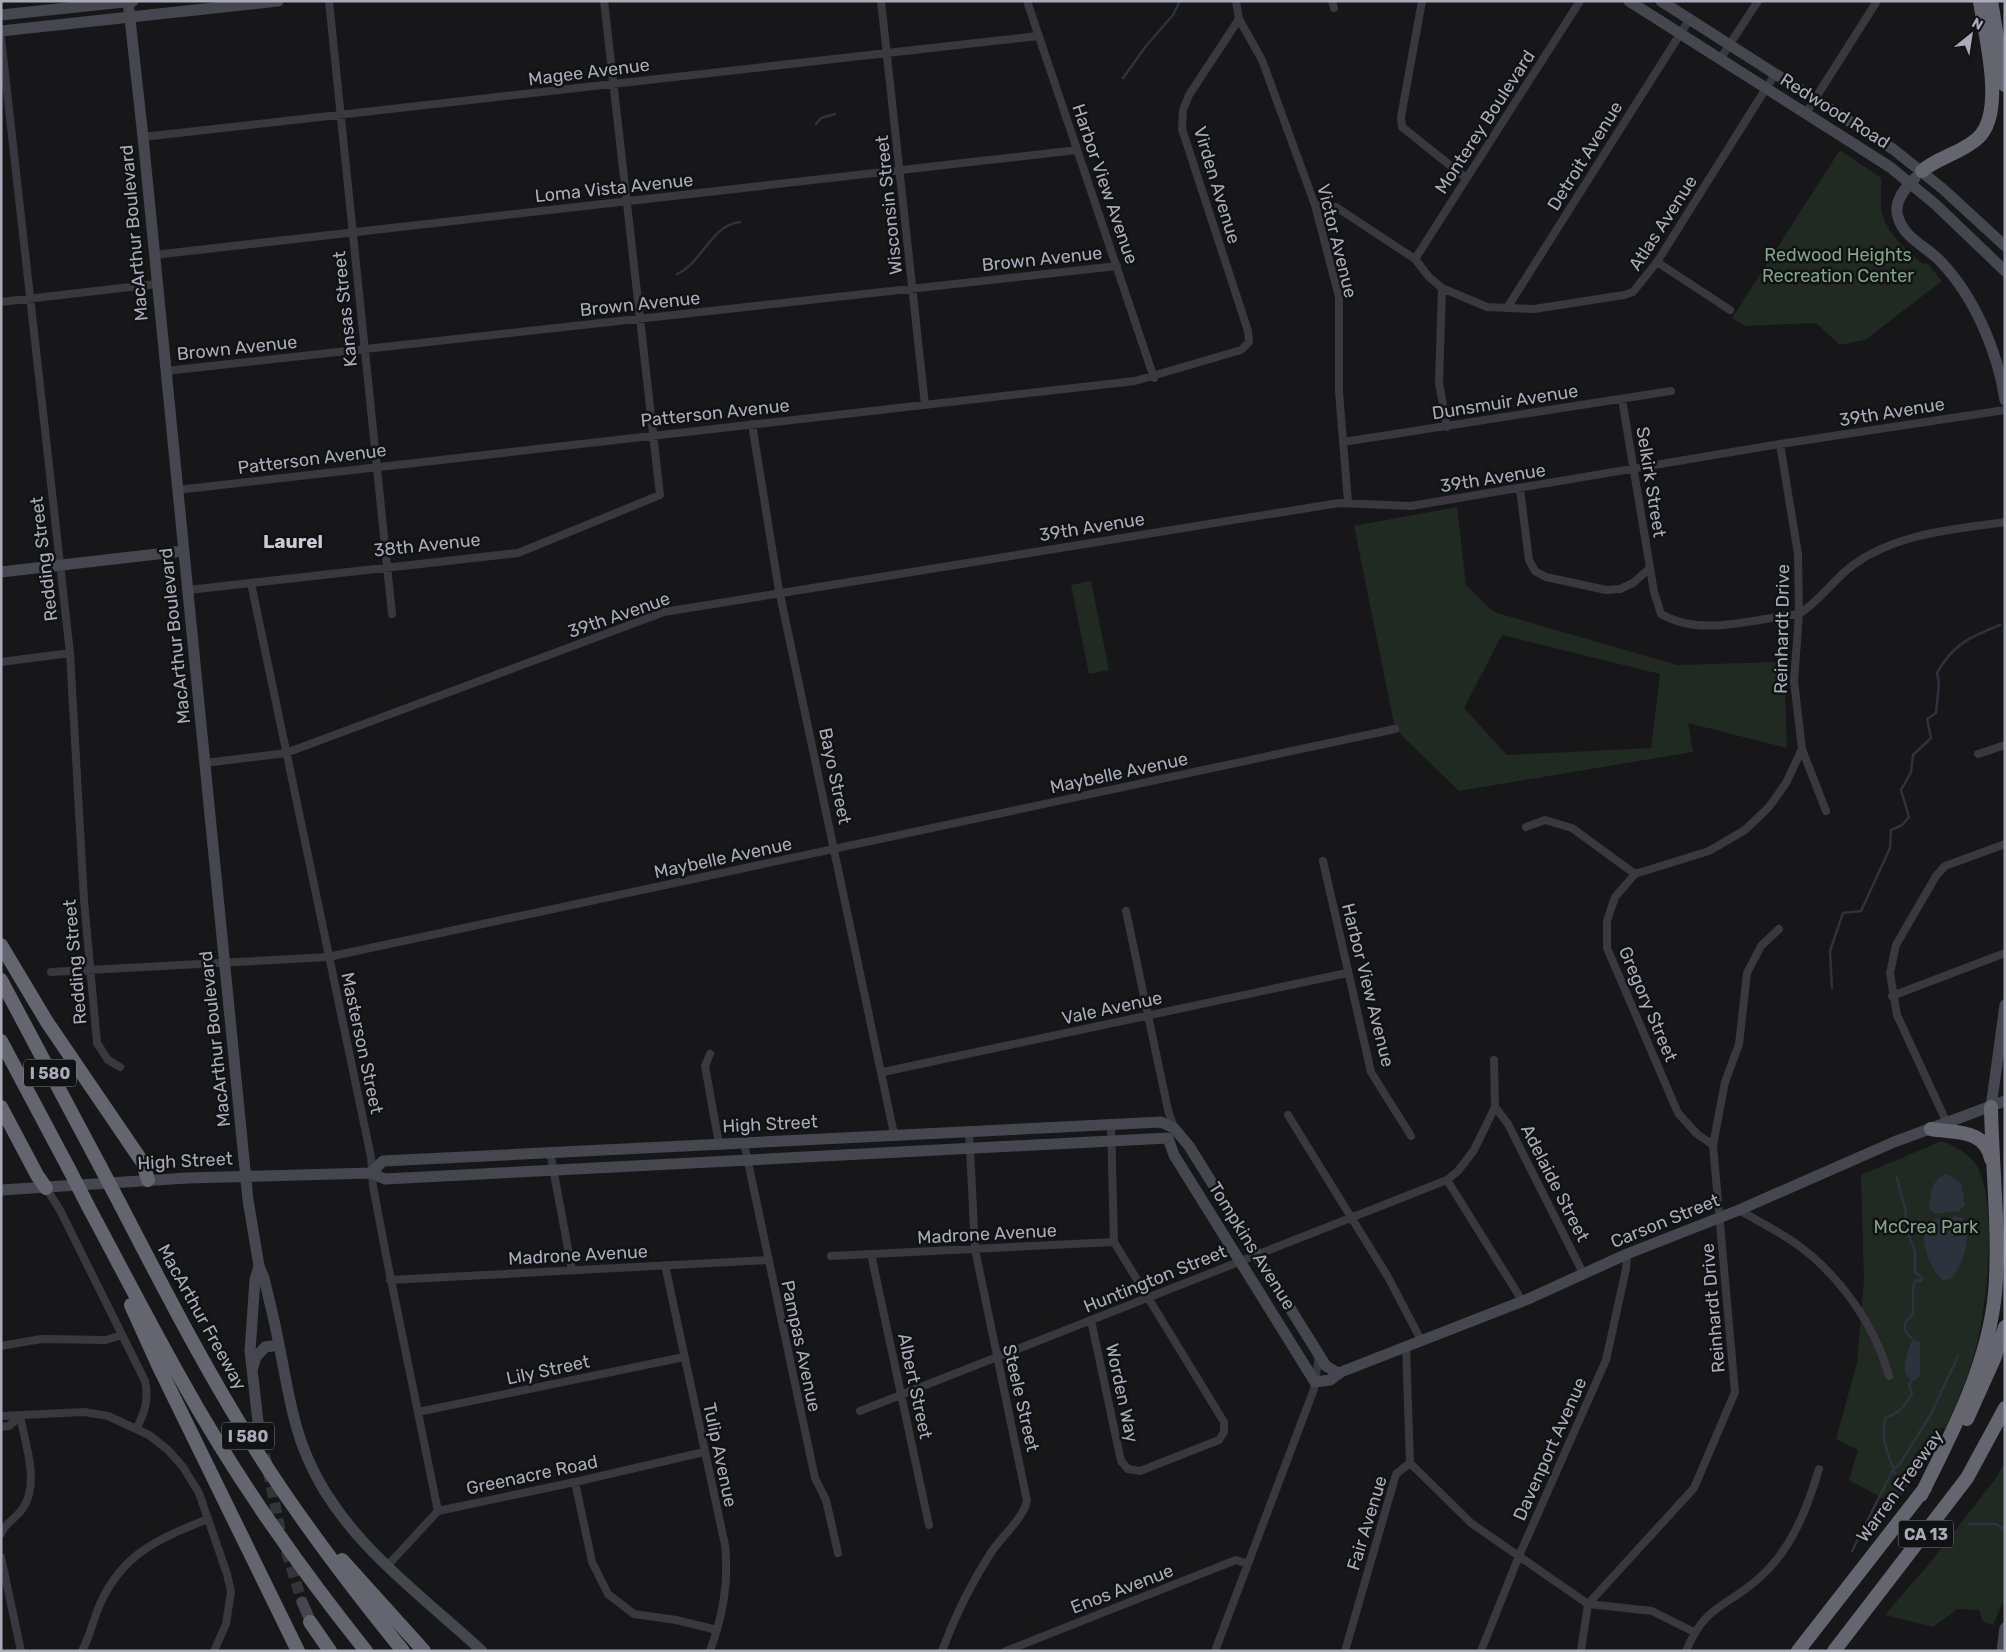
<svg xmlns="http://www.w3.org/2000/svg" width="2006" height="1652" viewBox="0 0 2006 1652" font-family="Rubik,sans-serif">
<style>
.green{fill:#212923;fill-rule:evenodd}
.water{fill:#2d333d}
.lines{fill:none;stroke-linecap:round;stroke-linejoin:round}
.stream{stroke:#2d333d;stroke-width:2.5}
.secondary-tunnel{stroke:#343539;stroke-width:11;stroke-dasharray:11 5.5;stroke-linecap:butt}
.street{stroke:#38383e;stroke-width:8}
.secondary{stroke:#46464e;stroke-width:11}
.highway{stroke:#64656f;stroke-width:14}
.highway-bridge{stroke:#64656f;stroke-width:14}
.labels{text-anchor:middle;dominant-baseline:central;stroke-width:5;stroke-linejoin:round;paint-order:stroke}
.shield{fill:#121214;stroke:#7c7d88;stroke-width:1}
.shield-label{font-size:16px;font-weight:bold;fill:#a9abb9}
.street-label{font-size:18px;fill:#a9abb9;stroke:#121214}
.park-label{font-size:18px;fill:#7fa488;stroke:#121214}
.neighbourhood-label{font-size:19px;font-weight:bold;fill:#cacbd5;stroke:#121214}
</style>
<rect width="100%" height="100%" fill="#171719"/>
<path class="green" d="M1840,150l41,28c1,10 -1,21 0,31 5,25 24,40 42,55h5l14,17 -77,59 -25,5 -24,-22 -71,3 -13,-8z
M1457,507l9,78 28,27 183,53 107,-3 3,86 -99,-25 5,29 -234,39 -64,-62 -41,-203zM1502,635l158,39 -9,74 -144,7 -43,-47z
M1091,581l18,89 -20,4 -18,-89z
M1942,1141c14,6 29,13 36,27 21,42 8,156 -8,200 -7,21 -16,41 -25,61l-3,-2 -14,24 3,3 -36,51 -46,-25 9,-30 -22,-11 21,-76 7,-83 -3,-105z
M2005,1462v135l-12,28 -10,-3 -4,-12 -22,-1 -24,18 -48,-12 44,-51 67,-86z"/>
<path class="water" d="M1947,1174l14,9 4,22 -6,6 -24,3 -6,-6c1,-13 3,-31 18,-34z
M1956,1216l10,4c5,16 -3,48 -16,59l-7,1c-14,-11 -27,-46 -12,-60z
M1911,1342h9v34l-6,5c-17,-7 -6,-27 -3,-39z"/>
<g class="lines">
<path class="stream" d="M1123,78l23,-32 27,-31 7,-14
M816,124l5,-6 14,-4
M677,274c26,-12 34,-49 63,-52
M1832,988l-2,-37 13,-38 18,-2 29,-63 1,-18 11,-5 7,-8 -8,-27 10,-18 2,-17 18,-17 -4,-19 9,-6 3,-30 -2,-10c16,-29 33,-36 63,-48
M1897,1178l9,35 -2,11 11,27v21l7,6 -1,3 -5,-1 -3,7v27c-15,14 -8,18 3,29
M1895,1473c-7,-19 -16,-36 -9,-56 12,-2 21,-14 26,-24l-3,-7 3,-8
M1969,1524h27l9,6
M1852,1551l42,-83 5,-3 32,-51 27,-58"/>
<path class="secondary-tunnel" d="M258,1422l23,112 21,68"/>
<path class="street" d="M329,1l63,613
M881,1l44,404
M1027,1l127,377
M1236,1l3,18 23,41 53,145 24,92v95l9,110
M1332,1l2,7
M1422,1l-21,116 1,10 64,51
M1,38l69,615 14,247 13,143 11,17 12,7
M1720,59l38,-58
M1806,113l71,-112
M143,137l895,-101
M1315,205l21,2 79,52 14,18 13,11 45,19 47,2 90,-14 9,-3 24,-30 118,-188
M154,255l923,-105
M1415,259l165,-258
M1657,262l73,48
M1442,288l-3,95 8,44
M1,302l155,-18
M1507,308l182,-288
M166,371l951,-105
M1622,399l32,193 7,22c41,24 94,4 138,0 21,-13 34,-34 54,-49 44,-32 99,-35 152,-43
M752,424l26,161 116,549
M1343,442l328,-51
M1780,444l18,110 1,60 -5,67 8,68 24,62
M1520,489l9,71 6,11 11,6 60,13 14,-1 13,-6 16,-14
M177,490l958,-109 106,-31 8,-8 -1,-11 -66,-202 1,-19 6,-15 50,-76
M251,583l120,574 2,29 13,69 52,256
M188,590l330,-37 142,-58 -56,-494
M1,662l69,-9
M1978,754l27,-9
M205,763l81,-10 378,-141 675,-109 72,3 369,-62 225,-34
M1526,827l19,-7 27,8 63,46
M1323,861l48,211 40,64
M1126,911l42,199 6,18
M51,972l277,-15 1067,-228
M1892,996l113,-43
M710,1054l-5,12 14,78
M883,1072l464,-99
M1495,1107l13,17 76,151
M1288,1115l100,162 33,63
M1947,1123l-50,-108 -7,-42 6,-28 40,-69 9,-10 60,-22
M744,1143l71,335 11,22 12,53
M1713,1145l-16,-11 -19,-21 -71,-165v-27l8,-24 20,-23 74,-23 36,-21 24,-23 17,-24 16,-34
M550,1152l22,118
M1447,1180l76,122
M46,1188l14,22 85,171c4,19 0,30 -8,47
M1739,1210c19,11 39,21 56,33 44,31 80,82 94,133
M871,1254l58,271
M831,1256l283,-14
M665,1265l60,280c4,38 -2,70 -15,106
M390,1280l377,-20
M1091,1320l30,141 7,8 12,2 79,-31 5,-8v-10l-110,-180 -3,-118
M1,1346l40,-7 65,1 16,-5
M860,1411l587,-231 11,-9 16,-21 21,-43 -1,-47
M418,1412l266,-55
M1,1416l83,-4 24,4 41,19 19,15 15,17 16,26 28,81 4,18 -5,32 -12,27
M1,1427l8,-1 11,-10
M1410,1463l61,60 117,81 64,7 42,21
M575,1482l17,80 16,32 26,20 42,6 41,10
M1,1534c4,-12 16,-16 22,-26 17,-25 2,-65 -3,-92
M1,1557l20,94
M388,1565l50,-54 137,-29 129,-30
M82,1651c8,-15 11,-31 18,-47 23,-51 58,-65 108,-85
M942,1651c13,-35 29,-68 50,-100 11,-16 30,-31 35,-50l-52,-252 -6,-119
M1006,1651l230,-91 12,4
M1215,1651l99,-262 5,-34
M1345,1651l51,-177 14,-11 -4,-117
M1481,1651l38,-95 87,-196 20,-91 1,-15
M1581,1651l7,-47 106,-116 41,-96 -22,-247 12,-63 14,-38 8,-71 14,-27 18,-17
M1686,1651c19,-46 39,-43 72,-72 33,-28 49,-70 61,-110"/>
<path class="secondary" d="M128,1l15,136 105,1063 11,66 5,12c5,22 11,44 15,67 8,38 13,78 29,114 34,80 111,134 174,192
M1629,1l261,166 45,37 70,67
M1661,1l232,148 50,40 62,57
M1,15l132,-14
M1,31l277,-30
M1915,178c-10,10 -22,24 -17,39 6,22 30,30 44,46 33,35 56,90 63,137
M1,572l182,-21
M1991,1107l14,-102
M1168,1138l6,17 141,227 15,-2 11,-8 187,-73 99,-45 112,-44 155,-68 111,-41
M371,1173l12,-12 778,-39 13,6 15,18 137,220 12,7
M1,1190l186,-12 184,-5 14,6 783,-41
M253,1367l3,-10 9,-10 14,-2
M258,1422l-8,-71 5,-71 4,-14
M302,1602l12,27
M2002,1651l3,-23"/>
<path class="highway" d="M1991,1l14,84
M1922,171c16,-14 40,-18 56,-33 28,-26 7,-102 2,-137
M1,945l46,77 96,141 5,17
M1,980l99,186
M1,1041l67,126
M1,1107l36,68 9,13
M1931,1129c22,4 54,-1 60,30
M120,1204c47,91 94,182 150,268 41,62 86,121 133,179
M88,1206c31,58 61,116 93,173 53,96 117,187 185,272
M131,1305l29,64 138,282
M1967,1419l27,-60 11,-32
M1921,1495c32,-64 67,-130 74,-202 5,-58 -3,-127 -4,-186
M342,1560l82,91
M310,1622l20,29
M1798,1651l127,-163
M1834,1651l133,-173 38,-70"/>
<path class="highway-bridge" d="M100,1166l20,38
M68,1167l20,39"/>
</g>
<g class="labels">
<g class="shield">
<rect x="24" y="1059.5" width="52" height="27" rx="4"/>
<rect x="222" y="1422.5" width="52" height="27" rx="4"/>
<rect x="1898.5" y="1520.5" width="55" height="27" rx="4"/>
</g>
<g class="shield-label">
<text x="50" y="1073">I 580</text>
<text x="248" y="1436">I 580</text>
<text x="1926" y="1534">CA 13</text>
</g>
<g class="street-label">
<text transform="translate(589 72) rotate(-7)">Magee Avenue</text>
<text transform="translate(1835 111) rotate(32)">Redwood Road</text>
<text transform="translate(1485 122) rotate(-57)">Monterey Boulevard</text>
<text transform="translate(1585 156) rotate(-58)">Detroit Avenue</text>
<text transform="translate(1105 184) rotate(71)">Harbor View Avenue</text>
<text transform="translate(1217 185) rotate(73)">Virden Avenue</text>
<text transform="translate(614 188) rotate(-6)">Loma Vista Avenue</text>
<text transform="translate(889 205) rotate(-96)">Wisconsin Street</text>
<text transform="translate(1663 223) rotate(-57)">Atlas Avenue</text>
<text transform="translate(134 233) rotate(-95)">MacArthur Boulevard</text>
<text transform="translate(1337 241) rotate(76)">Victor Avenue</text>
<text transform="translate(1042 259) rotate(-6)">Brown Avenue</text>
<text transform="translate(640 304) rotate(-6)">Brown Avenue</text>
<text transform="translate(345 309) rotate(-96)">Kansas Street</text>
<text transform="translate(237 348) rotate(-6)">Brown Avenue</text>
<text transform="translate(1505 402) rotate(-9)">Dunsmuir Avenue</text>
<text transform="translate(1892 412) rotate(-9)">39th Avenue</text>
<text transform="translate(715 413) rotate(-6)">Patterson Avenue</text>
<text transform="translate(312 459) rotate(-7)">Patterson Avenue</text>
<text transform="translate(1493 478) rotate(-9)">39th Avenue</text>
<text transform="translate(1651 482) rotate(81)">Selkirk Street</text>
<text transform="translate(1092 527) rotate(-9)">39th Avenue</text>
<text transform="translate(427 545) rotate(-6)">38th Avenue</text>
<text transform="translate(44 559) rotate(-97)">Redding Street</text>
<text transform="translate(619 615) rotate(-19)">39th Avenue</text>
<text transform="translate(1782 629) rotate(-89)">Reinhardt Drive</text>
<text transform="translate(175 636) rotate(-96)">MacArthur Boulevard</text>
<text transform="translate(1119 773) rotate(-12)">Maybelle Avenue</text>
<text transform="translate(835 776) rotate(78)">Bayo Street</text>
<text transform="translate(723 858) rotate(-12)">Maybelle Avenue</text>
<text transform="translate(75 962) rotate(-95)">Redding Street</text>
<text transform="translate(1368 985) rotate(76)">Harbor View Avenue</text>
<text transform="translate(1648 1004) rotate(67)">Gregory Street</text>
<text transform="translate(1112 1008) rotate(-12)">Vale Avenue</text>
<text transform="translate(215 1039) rotate(-96)">MacArthur Boulevard</text>
<text transform="translate(362 1043) rotate(78)">Masterson Street</text>
<text transform="translate(770 1124) rotate(-3)">High Street</text>
<text transform="translate(185 1161) rotate(-3)">High Street</text>
<text transform="translate(1555 1183) rotate(63)">Adelaide Street</text>
<text transform="translate(1665 1221) rotate(-22)">Carson Street</text>
<text transform="translate(987 1234) rotate(-3)">Madrone Avenue</text>
<text transform="translate(1252 1246) rotate(58)">Tompkins Avenue</text>
<text transform="translate(578 1255) rotate(-3)">Madrone Avenue</text>
<text transform="translate(1155 1279) rotate(-22)">Huntington Street</text>
<text transform="translate(1713 1308) rotate(-95)">Reinhardt Drive</text>
<text transform="translate(202 1317) rotate(61)">MacArthur Freeway</text>
<text transform="translate(801 1346) rotate(78)">Pampas Avenue</text>
<text transform="translate(548 1370) rotate(-12)">Lily Street</text>
<text transform="translate(915 1386) rotate(78)">Albert Street</text>
<text transform="translate(1122 1393) rotate(78)">Worden Way</text>
<text transform="translate(1021 1398) rotate(77)">Steele Street</text>
<text transform="translate(1550 1449) rotate(-66)">Davenport Avenue</text>
<text transform="translate(720 1455) rotate(78)">Tulip Avenue</text>
<text transform="translate(532 1475) rotate(-12)">Greenacre Road</text>
<text transform="translate(1900 1486) rotate(-54)">Warren Freeway</text>
<text transform="translate(1367 1523) rotate(-73)">Fair Avenue</text>
<text transform="translate(1122 1589) rotate(-21)">Enos Avenue</text>
</g>
<g class="park-label">
<text x="1838" y="255">Redwood Heights<tspan x="1838" dy="21">Recreation Center</tspan></text>
<text x="1926" y="1227">McCrea Park</text>
</g>
<g class="neighbourhood-label">
<text x="293" y="541">Laurel</text>
</g>
</g>
<rect width="2006" height="1652" fill="none" stroke="#a9abb9" stroke-width="5"/>
<g transform="translate(1971 35) rotate(30)" stroke="#121214" stroke-width="4" paint-order="stroke">
<path d="M0-4L9 19L0 12L-9 19Z" fill="#a9abb9"/>
<text y="-8" font-size="14" font-weight="bold" text-anchor="middle" fill="#a9abb9">N</text>
</g>
</svg>
